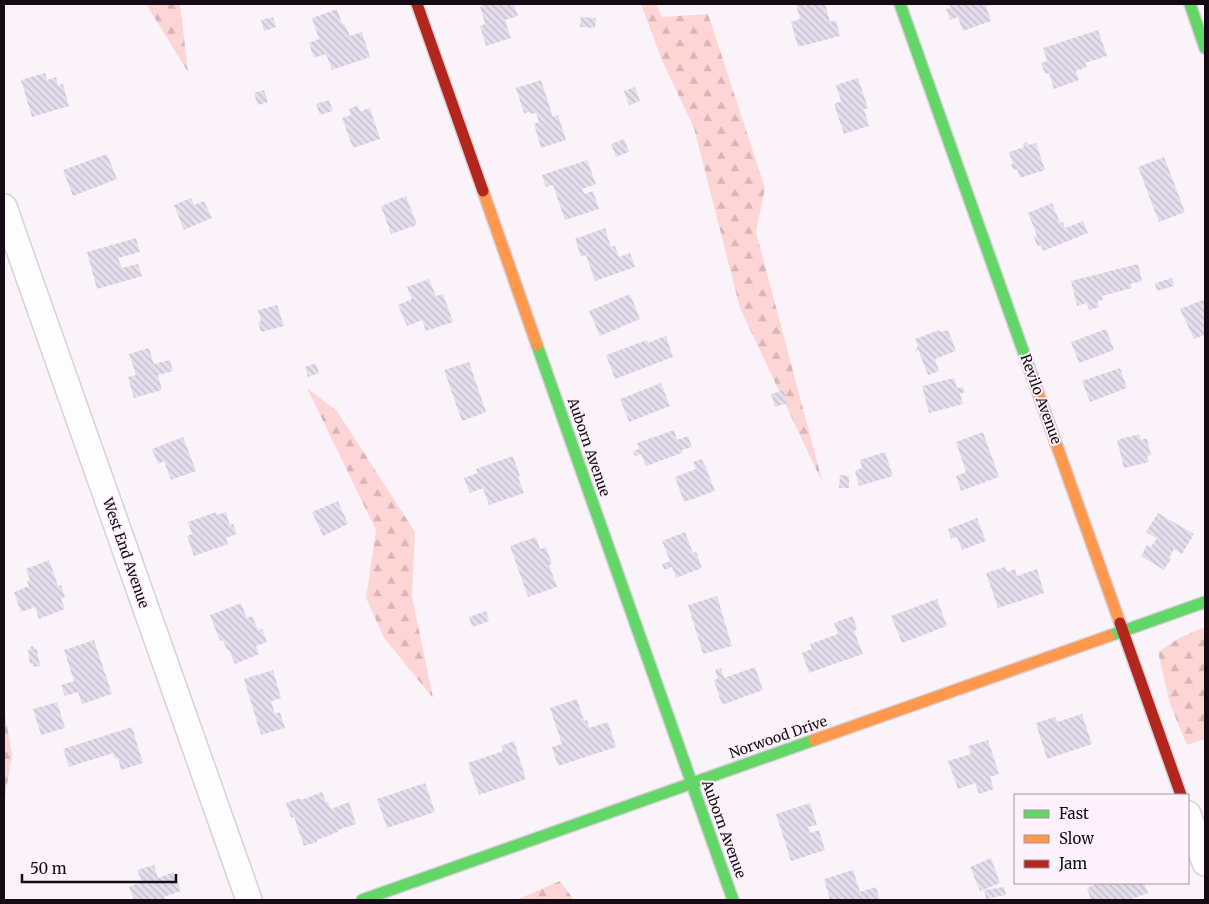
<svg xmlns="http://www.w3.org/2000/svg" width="1209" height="904" viewBox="0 0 1209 904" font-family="Merriweather,serif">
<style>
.forest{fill:url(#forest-firs)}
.building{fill:url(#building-back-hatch)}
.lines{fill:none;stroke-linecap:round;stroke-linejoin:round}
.street-casing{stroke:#d8d0d8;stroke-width:28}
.fast-casing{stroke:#d8d0d8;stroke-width:14}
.slow-casing{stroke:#d8d0d8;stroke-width:14}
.jam-casing{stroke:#d8d0d8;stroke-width:14}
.street{stroke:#fefdfe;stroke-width:25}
.fast{stroke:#63d668;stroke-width:11}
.slow{stroke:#ff974d;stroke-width:11}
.jam{stroke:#b3261e;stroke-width:11}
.labels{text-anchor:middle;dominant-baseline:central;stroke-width:4;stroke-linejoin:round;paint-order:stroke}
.street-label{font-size:14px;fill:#150b15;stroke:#fdf1fc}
</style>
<defs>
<pattern id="forest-firs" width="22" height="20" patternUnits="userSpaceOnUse" patternTransform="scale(1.25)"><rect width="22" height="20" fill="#fdd5d5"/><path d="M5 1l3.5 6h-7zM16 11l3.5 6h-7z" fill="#d8b6b6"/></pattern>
<pattern id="building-back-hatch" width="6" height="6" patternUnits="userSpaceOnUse" patternTransform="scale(1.25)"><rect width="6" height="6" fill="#e3ddec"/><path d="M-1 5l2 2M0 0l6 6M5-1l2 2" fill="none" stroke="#c2bcca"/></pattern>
</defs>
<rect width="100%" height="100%" fill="#faf4fa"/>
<path class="forest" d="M146,4h34l8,68z
M641,4h15l6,13 46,-3 57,174 -9,44 67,252 -83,-176 -46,-180 -33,-70z
M307,388l30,23 78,121 -3,64 21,102 -49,-60 -18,-40 10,-68z
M1205,627v112l-18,6 -17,-41 -12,-52 21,-14z
M4,709l8,45 -8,50z
M560,881l14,19h-58z"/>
<path class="building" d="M486,4h28l4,12 -13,4 6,18 -25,8 -6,-20 5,-2 -5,-18z
M796,4h29l5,18 6,-2 4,16 -42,11 -7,-25 9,-3z
M949,4h41l-4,2 5,15 -28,10 -5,-14 -8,3 -4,-11 5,-1z
M337,9l5,14 4,4 4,9 12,-4 8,25 -38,13 -6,-16 -12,4 -5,-15 10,-4 -7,-21z
M273,17l3,10 -12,4 -3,-11z
M581,17l15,1 -1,10 -15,-1z
M1098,30l9,26 -22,7 2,4 -11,4 3,9 -25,9 -5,-16 -4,1 -4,-11 6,-2 -4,-13z
M45,73l2,7 9,-3 2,8 5,-1 6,22 -37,11 -11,-37z
M858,78l10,30 -4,1 5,17 -25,8 -10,-30 7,-3 -5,-16z
M541,80l12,37 5,-2 8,25 -25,8 -7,-24 5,-2 -3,-9 -5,1 -1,-2 -6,1 -8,-25z
M635,87l5,14 -11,4 -5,-14z
M264,90l4,12 -10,3 -4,-12z
M329,100l4,11 -13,4 -4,-11z
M358,105l2,6 10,-3 10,31 -27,9 -11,-30 9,-3 -2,-6z
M624,139l5,13 -13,5 -5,-13z
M1027,142l1,3 8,-2 9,27 -25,8 -3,-9 -4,1 -2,-5 2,-1 -4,-12 15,-5 -1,-4z
M107,154l10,25 -44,17 -10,-26z
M1164,157l21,55 -26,10 -21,-55z
M587,160l9,24 -14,5 2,5 9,-3 6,18 -34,11 -12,-35 -7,2 -4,-12z
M406,196l11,29 -26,9 -10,-28z
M191,198l3,7 10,-4 8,17 -28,12 -10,-25z
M1052,203l8,20 3,-1 2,6 18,-7 5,12 -45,18 -2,-6 -4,1 -3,-9 3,-1 -9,-23z
M605,228l6,19 4,-1 4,11 11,-4 5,14 -40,14 -9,-26 -5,2 -6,-18z
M136,238l4,14 -22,6 4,10 16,-4 4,12 -45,13 -10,-37z
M1138,264l4,17 -12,3 2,4 -30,8 1,4 -6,1 2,6 -10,3 -2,-7 -10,3 -6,-25z
M1172,278l2,8 -17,5 -2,-8z
M429,279l7,17 7,-2 10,28 -27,9 -4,-11 -15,6 -9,-21 14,-6 -5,-12z
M630,294l10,25 -40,17 -11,-25z
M1205,299v36l-11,4 -14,-30z
M277,305l7,21 -23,6 -3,-10 3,-1 -3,-11z
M1106,329l8,21 -35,13 -8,-21z
M939,330l1,2 8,-2 8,21 -21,8 4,12 -11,4 -10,-26 -2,3 -1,-1 3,-5 -3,-7z
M666,336l7,21 -58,22 -9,-24 41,-15 1,3z
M149,348l5,16 16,-4 3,11 -15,4 4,15 -28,8 -6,-21 8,-2 -7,-21z
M469,362l17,50 -24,9 -18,-51z
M316,363l3,10 -11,4 -3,-10z
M1120,368l7,20 -37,14 -8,-21z
M954,378l3,10 6,-1 2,5 -5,2 3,10 -34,9 -7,-27z
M661,383l9,23 -41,16 -9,-23z
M784,390l3,13 -12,4 -4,-13z
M674,430l3,10 11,-4 4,11 -10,3v3l-36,13 -5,-12 -6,2 -2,-5 6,-2 -2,-6z
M983,432l16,45 -38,14 -5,-15 10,-4 -10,-30z
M1139,434l2,6 6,-2 4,17 -4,1 2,6 -25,6 -7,-28z
M183,437l13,34 -25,9 -7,-19 -6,3 -6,-15z
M885,452l8,24 -34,10 -4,-15 7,-3 -2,-8z
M513,456l7,20 -2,1 6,16 -35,12 -6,-17 -13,5 -6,-15 14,-5 -2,-4z
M702,459l2,6h1l10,26 -31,11 -9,-25 21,-8 -3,-7z
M840,475l9,1v12h-10z
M338,501l10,23 -25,12 -11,-24z
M216,512l1,3 9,-3 4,13 3,-1 4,10 -11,4 2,6 -34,12 -7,-20 5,-2 -4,-12z
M1158,513l36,21 -12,20 -8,-5 -5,9 2,1 -7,11 -23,-14 6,-11 4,2 6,-9 -11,-6z
M977,518l9,23 -24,9 -5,-13 -6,2 -3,-10z
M685,532l8,21 3,-1 6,16 -26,10 -4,-11 -8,3 -2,-6 8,-3 -8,-20z
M536,537l4,12 6,-2 6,17 -3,1 8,22 -29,10 -18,-51z
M49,560l9,26 3,-1 4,12 -4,2 4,10 -26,10 -4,-12 -14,5 -7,-20 15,-6 -2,-5 3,-1 -4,-11z
M1005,567l2,5 8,-3 2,7 20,-7 7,24 -46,15 -12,-35z
M717,596l15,50 -29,8 -15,-49z
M937,599l10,27 -45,17 -11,-27z
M241,603l6,15 5,-2 6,14 4,-1 5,13 -11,4 3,8 -24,10 -6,-14h-2l-4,-10 -3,1 -10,-26z
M486,611l3,10 -17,6 -3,-10z
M853,616l4,13 -3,2 9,23 -54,19 -7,-20 10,-4 -2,-5 28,-10 -4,-11z
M94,640l18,54 -30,10 -4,-12 -13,4 -4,-11 13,-4 -10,-31z
M33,646l1,3h3l3,17 -7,1v-4l-3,1 -2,-14h2v-3z
M755,667l8,23 -41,15 -8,-25 4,-1 -3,-9 6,-2 3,10z
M273,670l8,28 -10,3 4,13 5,-2 5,16 -24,7 -17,-56z
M577,699l7,22 3,-1 2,8 19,-6 8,25 -58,19 -6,-19 10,-3 -12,-36z
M57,702l8,26 -24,7 -8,-26z
M1082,714l10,30 -45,15 -11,-36 19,-6 2,5z
M132,727l11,36 -22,7 -3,-12 -3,1 -2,-6 -44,14 -6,-18z
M988,740l11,34 -9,3 4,12 -15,5 -4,-11 -17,6 -10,-28 23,-7 -3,-8z
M514,741l12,38 -47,16 -11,-32 35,-12 -2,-5z
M425,783l10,29 -48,16 -10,-29z
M322,792l4,10h2l3,7 18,-7 7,22 -18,6v2l-21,8v2l-13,4 -10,-29 -3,1 -5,-15 14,-5 1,2z
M810,803l7,22 -9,2 2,6 9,-3 6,20 -34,11 -15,-47z
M991,858l9,25 -20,8 -10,-24z
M154,865l4,13 16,-6 7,19 -17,6 1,3h-31l-5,-13 13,-5 -5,-12z
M853,870l7,22 16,-5 4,13h-50l-6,-21z
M1099,883h45l4,10 -19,7h-38l-4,-12z
M1004,887l2,8 -20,4 -2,-9z"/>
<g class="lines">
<g class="street-casing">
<path id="street" d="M4,207l245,693
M1188,814l17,49"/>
</g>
<g class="fast-casing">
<path id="fast" d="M900,4l132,372
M1190,4l15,44
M537,345l196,555
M1109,636l96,-34
M362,900l452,-160"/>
</g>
<g class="slow-casing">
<path id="slow" d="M483,191l54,154
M1032,376l88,247
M814,740l295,-104"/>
</g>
<g class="jam-casing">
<path id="jam" d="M417,4l66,187
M1120,623l61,172"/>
</g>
<use href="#street" class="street"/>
<use href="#fast" class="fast"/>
<use href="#slow" class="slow"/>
<use href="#jam" class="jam"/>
</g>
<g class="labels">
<g class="street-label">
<text transform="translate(1041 399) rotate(70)">Revilo Avenue</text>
<text transform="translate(589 447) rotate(71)">Auborn Avenue</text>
<text transform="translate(126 553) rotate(71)">West End Avenue</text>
<text transform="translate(778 737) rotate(-19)">Norwood Drive</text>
<text transform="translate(724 829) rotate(70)">Auborn Avenue</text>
</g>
</g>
<rect width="1209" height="904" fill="none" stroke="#150b15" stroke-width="10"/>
<rect x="1014" y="794" width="175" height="90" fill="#fdf1fc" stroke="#a095a0"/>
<rect x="1024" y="810" width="25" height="8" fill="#63d668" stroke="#a095a0"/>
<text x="1059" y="819" font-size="15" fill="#150b15">Fast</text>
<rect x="1024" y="835" width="25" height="8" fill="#ff974d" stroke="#a095a0"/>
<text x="1059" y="844" font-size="15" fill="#150b15">Slow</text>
<rect x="1024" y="860" width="25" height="8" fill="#b3261e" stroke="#a095a0"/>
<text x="1059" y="869" font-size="15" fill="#150b15">Jam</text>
<path d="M22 874v8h154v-8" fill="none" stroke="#150b15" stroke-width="2.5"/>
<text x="30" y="874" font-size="15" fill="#150b15" stroke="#fdf1fc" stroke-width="4" paint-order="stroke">50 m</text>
</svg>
